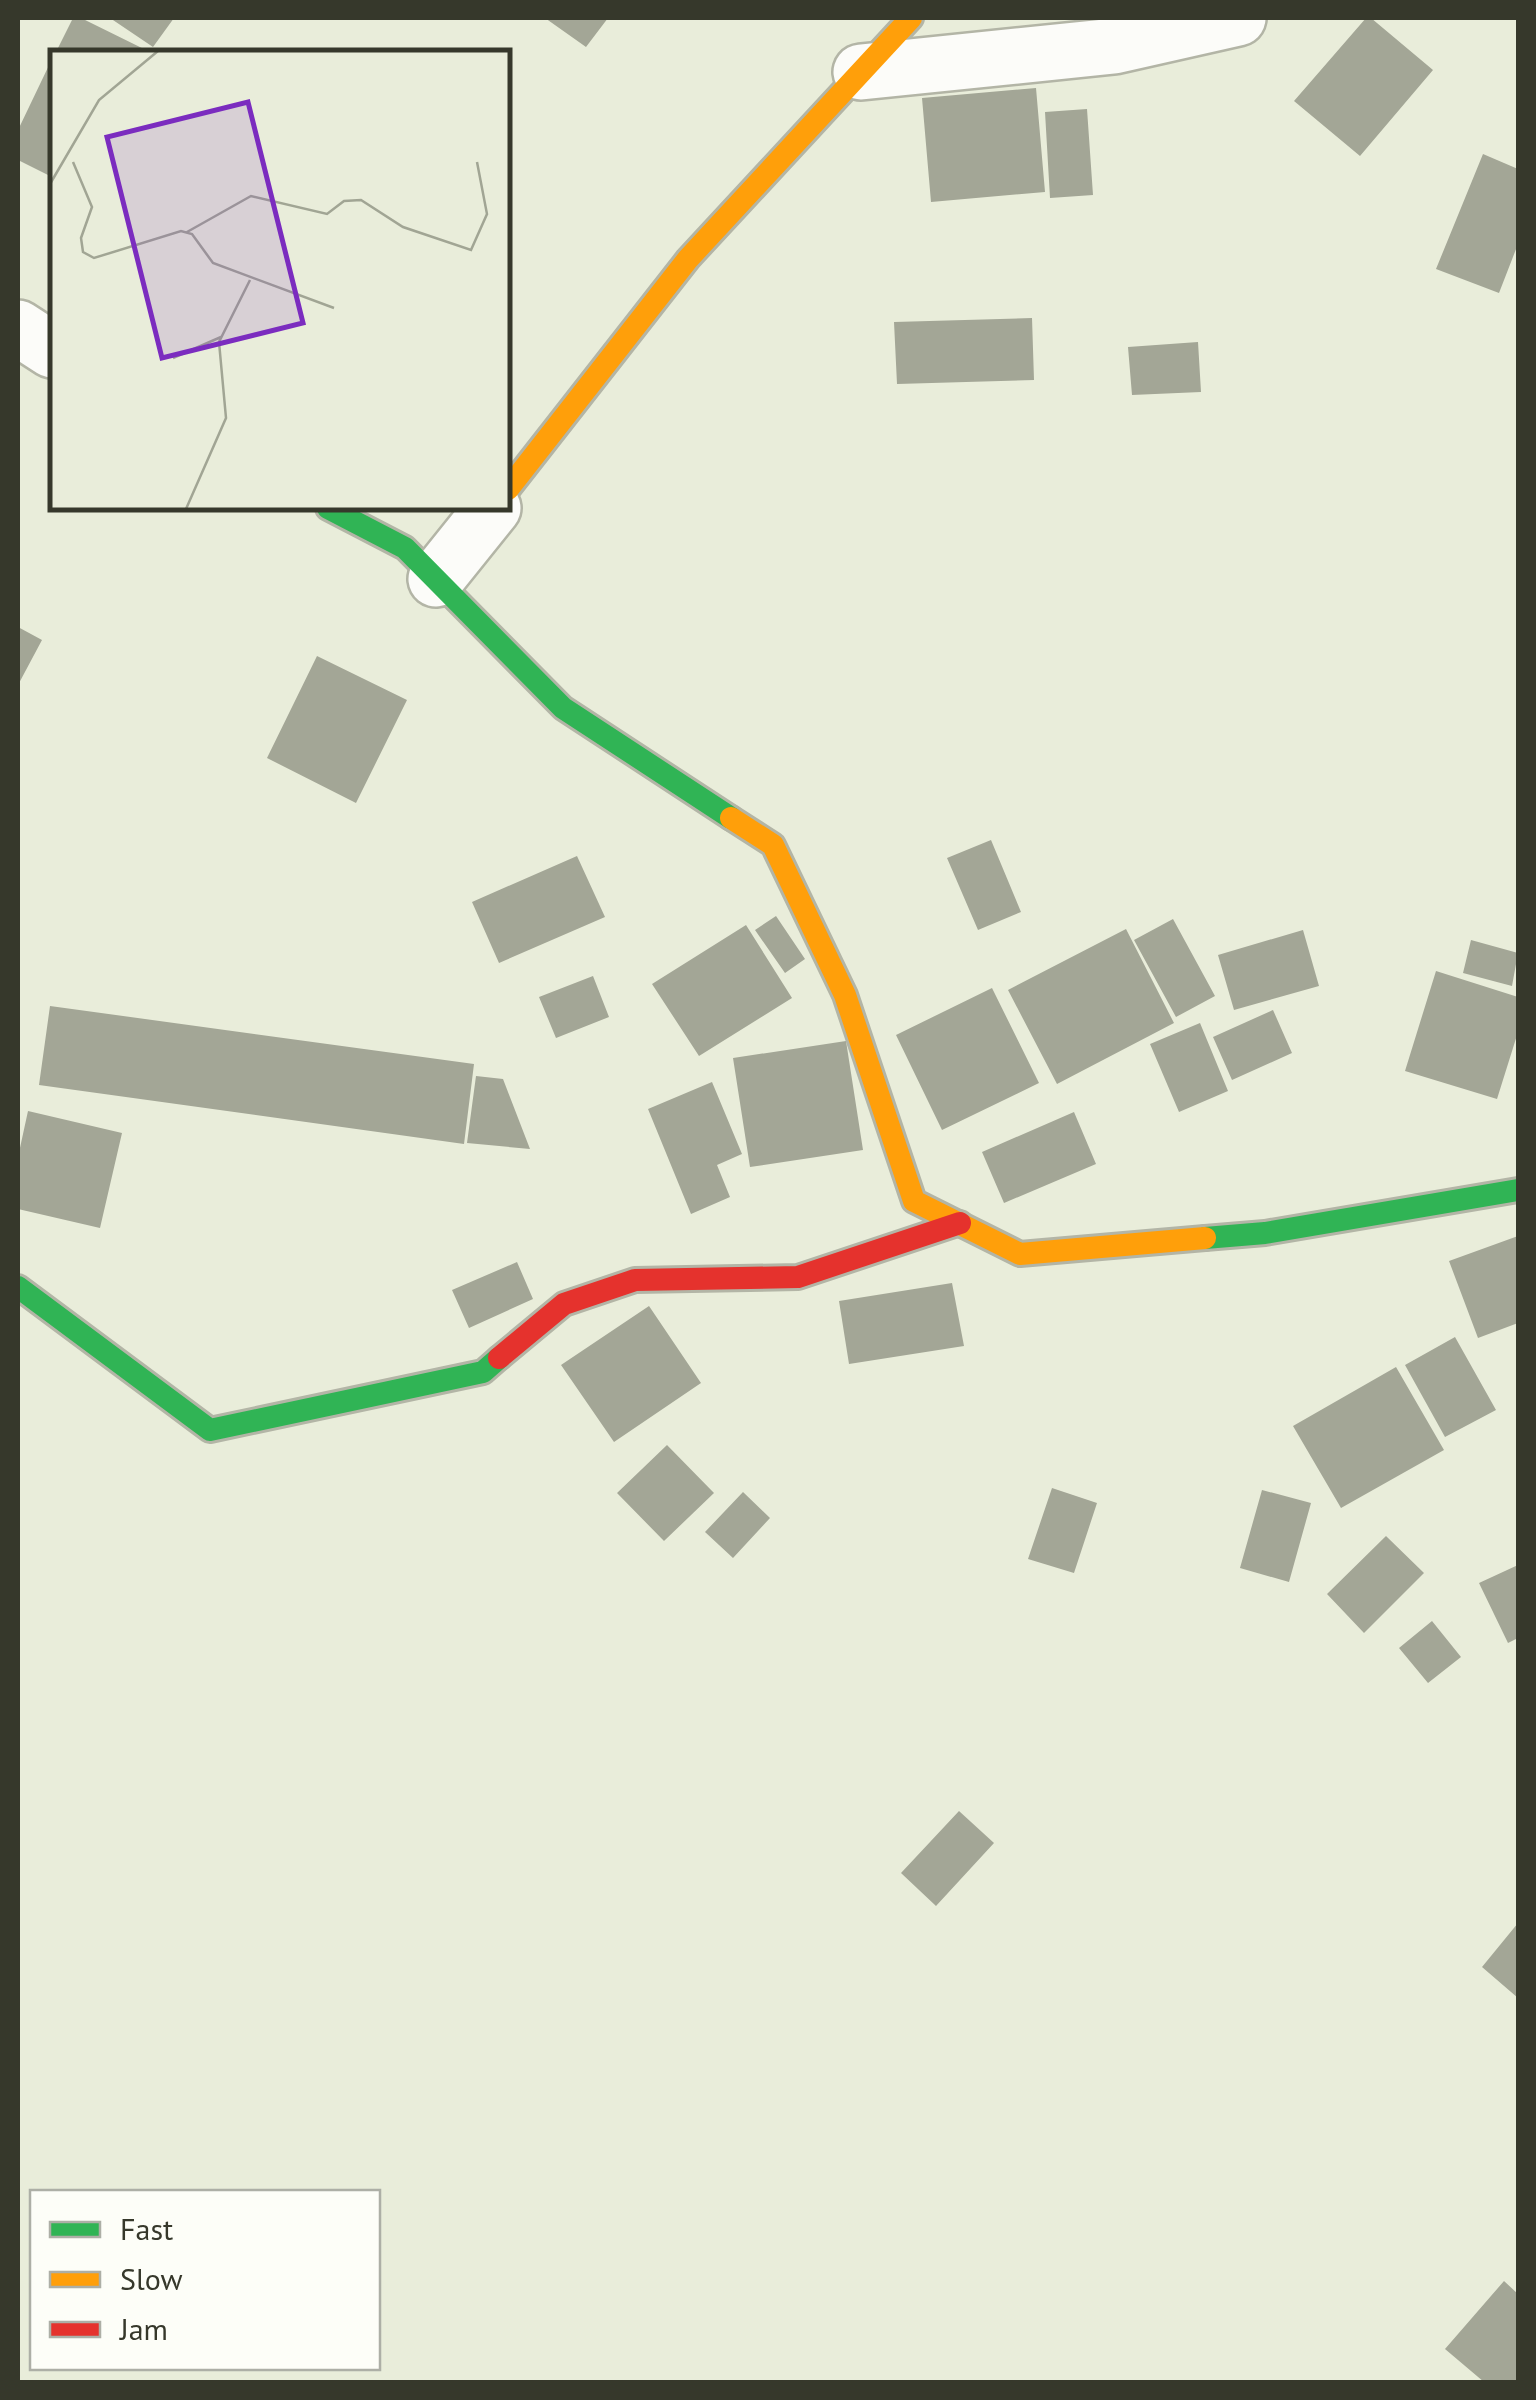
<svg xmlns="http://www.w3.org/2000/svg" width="1536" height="2400" viewBox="0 0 1536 2400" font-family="'PT Sans',sans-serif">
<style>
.building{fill:#a3a696}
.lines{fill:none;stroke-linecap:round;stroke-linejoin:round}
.street-casing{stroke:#b3b5a6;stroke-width:60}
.fast-casing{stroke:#b3b5a6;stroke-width:28}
.slow-casing{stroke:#b3b5a6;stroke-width:28}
.jam-casing{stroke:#b3b5a6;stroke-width:28}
.street{stroke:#fcfcf9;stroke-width:55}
.fast{stroke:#30b455;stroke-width:22}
.slow{stroke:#ff9f0a;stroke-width:22}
.jam{stroke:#e5322d;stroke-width:22}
.inset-road{fill:none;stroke:#a1a594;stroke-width:2.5}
.view{fill:#7b2cbf;fill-opacity:0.15;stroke:#7b2cbf;stroke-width:5}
.inset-edge{fill:none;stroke:#36382b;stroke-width:5}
</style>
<rect width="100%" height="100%" fill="#e9edda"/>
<path class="building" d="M73,18h8l69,34h-94z
M110,18h64l-21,29z
M545,18h63l-22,29z
M1366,18h5l62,52 -73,86 -66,-55z
M52,59v118l-34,-17v-30z
M1036,88l9,104 -114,10 -9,-104z
M1087,109l6,86 -43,3 -5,-86z
M1483,154l35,15v75l-19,49 -63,-24z
M1032,318l2,62 -137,4 -3,-62z
M1198,342l3,50 -69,3 -4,-48z
M18,627l24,13 -24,45z
M317,656l90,44 -51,103 -89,-45z
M991,840l30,72 -43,18 -31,-72z
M577,856l28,61 -106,46 -27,-61z
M776,916l29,43 -20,14 -30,-43z
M1173,919l42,77 -39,21 -42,-77z
M746,925l46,73 -93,58 -47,-72z
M1126,929l48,94 -117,61 -49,-94z
M1303,930l16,56 -85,24 -16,-55z
M1471,940l47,13 -6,33 -49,-13z
M1436,971l82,26v35l-21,67 -92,-28z
M593,976l16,41 -53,21 -17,-41z
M992,988l47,95 -97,47 -46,-95z
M50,1006l424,58 -10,80 -425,-59z
M1273,1010l19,43 -60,27 -19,-43z
M1200,1023l28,68 -49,21 -29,-68z
M846,1041l17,109 -113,17 -17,-109z
M476,1076l27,3 27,70 -63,-6z
M712,1082l30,72 -25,11 13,32 -39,17 -43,-105z
M28,1111l94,22 -22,95 -82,-19v-52z
M1074,1112l22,52 -92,39 -22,-51z
M1518,1236v87l-40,15 -29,-77z
M517,1262l16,37 -64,29 -17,-38z
M952,1283l12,63 -115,18 -10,-63z
M649,1306l52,77 -87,59 -53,-77z
M1455,1337l41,73 -51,27 -40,-72z
M1396,1367l48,83 -103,58 -48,-82z
M667,1445l47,48 -50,48 -47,-48z
M1052,1488l45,15 -23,70 -46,-14z
M1262,1490l49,13 -22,79 -49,-14z
M743,1492l27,26 -37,40 -28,-26z
M1386,1536l38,37 -60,60 -37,-39z
M1518,1565v73l-10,5 -29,-60z
M1432,1621l29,36 -33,26 -29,-35z
M959,1811l35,32 -58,63 -35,-33z
M1518,1923v75l-36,-31z
M1504,2281l14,13v88h-34l-39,-33z"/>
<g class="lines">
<g class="street-casing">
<path id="street" d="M861,72l253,-26 124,-28
M18,328l34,22
M436,579l57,-71"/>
</g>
<g class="fast-casing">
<path id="fast" d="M328,508l77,40 158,160 168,110
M1205,1238l60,-5 253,-43
M18,1287l192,143 273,-58 16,-14"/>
</g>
<g class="slow-casing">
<path id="slow" d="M508,489l180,-230 223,-241
M731,818l42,27 72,150 69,206 106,53 185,-16"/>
</g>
<g class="jam-casing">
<path id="jam" d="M499,1358l65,-54 71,-24 163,-3 162,-54"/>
</g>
<use href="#street" class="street"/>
<use href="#fast" class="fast"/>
<use href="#slow" class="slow"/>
<use href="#jam" class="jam"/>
</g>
<g transform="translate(50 50)">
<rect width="460" height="460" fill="#e9edda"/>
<path class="inset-road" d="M23,112l19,45 -11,31 2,14 11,6 87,-27 11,3 21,29 121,45M0,134l49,-84 59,-49M137,182l64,-36 76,18 17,-13 17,-1 42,27 68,23 16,-36 -10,-52M123,308l48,-21M136,459l40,-91 -7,-76 31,-62"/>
<path class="view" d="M198,52l55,221 -141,35 -55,-221z"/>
<rect width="460" height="460" class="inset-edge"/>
</g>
<rect width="1536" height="2400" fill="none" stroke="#36382b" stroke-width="40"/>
<rect x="30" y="2190" width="350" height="180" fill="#fdfef8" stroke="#adafa6" stroke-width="2.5"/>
<rect x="50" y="2222" width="50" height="15" fill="#30b455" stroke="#adafa6" stroke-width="2.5"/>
<text x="120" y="2240" font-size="30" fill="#36382b">Fast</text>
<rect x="50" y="2272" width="50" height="15" fill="#ff9f0a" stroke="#adafa6" stroke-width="2.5"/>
<text x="120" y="2290" font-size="30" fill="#36382b">Slow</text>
<rect x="50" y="2322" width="50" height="15" fill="#e5322d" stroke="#adafa6" stroke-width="2.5"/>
<text x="120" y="2340" font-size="30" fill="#36382b">Jam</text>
</svg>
